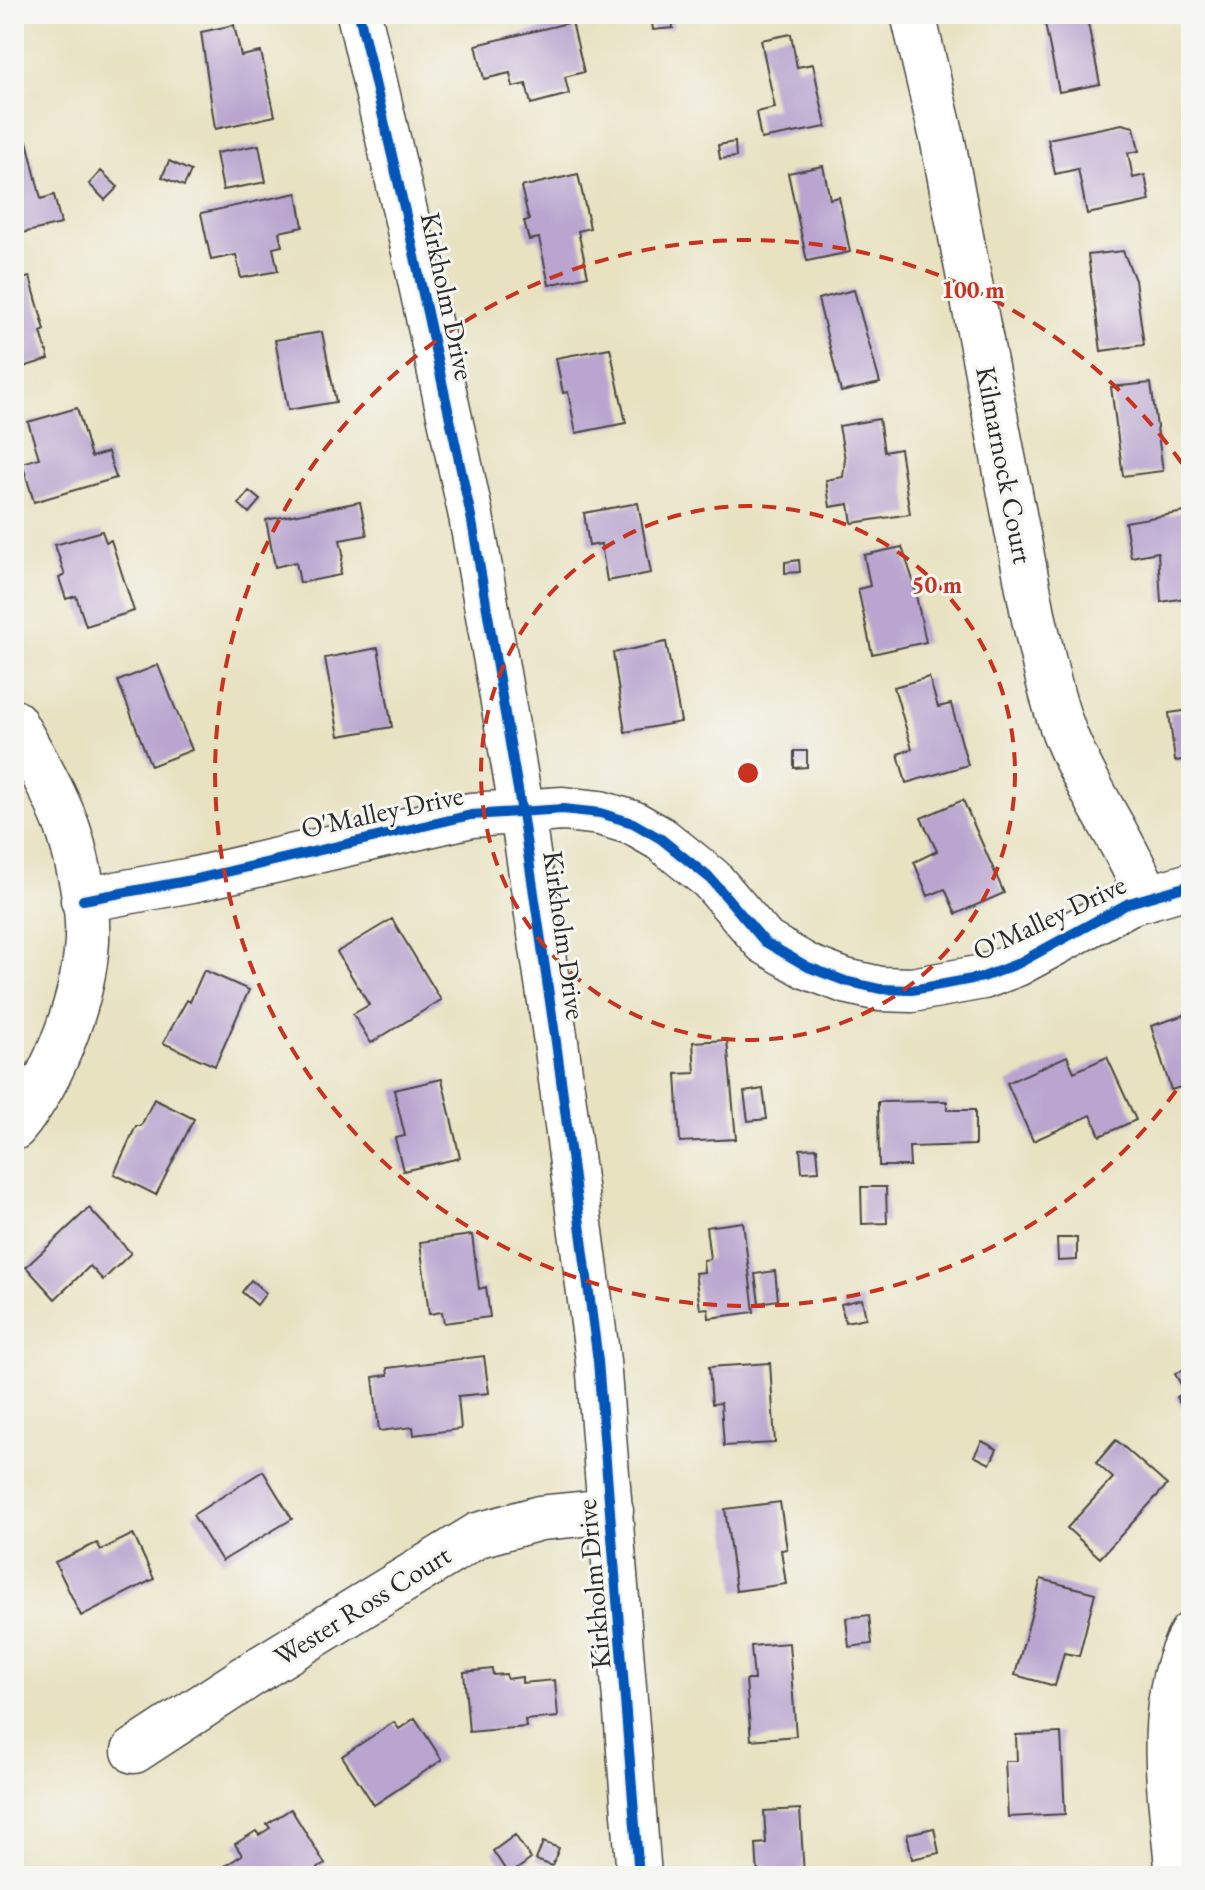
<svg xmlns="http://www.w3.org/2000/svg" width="1205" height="1890" viewBox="0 0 1205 1890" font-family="'EB Garamond',serif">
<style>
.building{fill:#b9a5cf}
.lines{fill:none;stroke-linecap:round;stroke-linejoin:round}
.minor-casing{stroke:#474642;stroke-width:47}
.minor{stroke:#fff;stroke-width:44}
.cycleway-casing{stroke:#f6f6f2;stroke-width:15}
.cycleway{stroke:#0057b8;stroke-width:10}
.ring{fill:none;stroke:#c8321e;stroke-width:4;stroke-dasharray:14 10}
.labels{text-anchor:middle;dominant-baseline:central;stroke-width:6;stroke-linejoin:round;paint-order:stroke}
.street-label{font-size:28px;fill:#2b2b2b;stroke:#f6f6f2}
.centre{fill:#c8321e;stroke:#f6f6f2;stroke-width:4}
.ring-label{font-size:24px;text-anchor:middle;font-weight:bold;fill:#c8321e;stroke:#f6f6f2;stroke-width:6;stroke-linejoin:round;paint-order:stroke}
</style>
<rect width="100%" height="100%" fill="#f6f6f2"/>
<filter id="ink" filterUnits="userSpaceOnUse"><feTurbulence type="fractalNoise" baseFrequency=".0125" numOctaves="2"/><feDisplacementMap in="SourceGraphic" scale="16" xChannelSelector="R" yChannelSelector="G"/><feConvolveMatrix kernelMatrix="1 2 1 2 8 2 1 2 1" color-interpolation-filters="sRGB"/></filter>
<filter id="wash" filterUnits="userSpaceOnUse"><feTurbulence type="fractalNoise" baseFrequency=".006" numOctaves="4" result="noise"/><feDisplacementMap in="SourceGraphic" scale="32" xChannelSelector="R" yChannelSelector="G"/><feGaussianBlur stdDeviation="1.8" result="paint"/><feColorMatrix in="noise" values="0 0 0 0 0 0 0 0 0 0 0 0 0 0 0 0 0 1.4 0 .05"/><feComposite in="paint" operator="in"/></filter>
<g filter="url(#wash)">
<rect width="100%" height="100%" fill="#e8e2c1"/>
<g id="blocks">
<path class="building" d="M651,14h21l1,14 -20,2z
M1043,14h40l5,9 12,61 -41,8z
M572,22l12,50 -19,5 4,17 -38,10 -5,-20 -13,3 -3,-14 -26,6 -8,-34z
M234,25l7,31 20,-4 14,64 -60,13 -14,-97z
M791,34l6,33 16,-3 13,63 -65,12 -5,-27 19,-4 -14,-68z
M1122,124l12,3 5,24 -11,2 5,25 12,-3 5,26 -63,13 -9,-45 -23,5 -7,-35z
M27,141l14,58 13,-4 7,29 -47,11v-91z
M735,142l1,15 -16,2 -2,-14z
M259,145l7,37 -43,8 -7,-37z
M169,161l22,10 -7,15 -22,-9z
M823,166l7,33 9,-2 11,55 -43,9 -19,-88z
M101,171l17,16 -13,13 -16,-16z
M578,174l12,54 -12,3 10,45 -39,9 -10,-47 -10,2 -5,-19 5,-1 -8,-33z
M297,193l6,34 -24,5 3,14 -9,2 5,23 -37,7 -5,-23 -25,5 -10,-47z
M1123,251l12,29 9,65 -43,6 -13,-96z
M30,277l15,53 -4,2 8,27 -35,11v-89z
M854,290l26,93 -39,9 -23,-93z
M322,332l14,70 -48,8 -13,-70z
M610,348l16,75 -50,10 -8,-41 -5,1 -7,-35z
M1151,383l12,88 -40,5 -12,-89z
M77,408l14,49 17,-5 8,26 -82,24 -12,-39 17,-5 -11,-36z
M879,419l5,33 16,-3 10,65 -58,9 -3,-19 -19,3 -4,-27 17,-3 2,-18 -6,-33z
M249,491l11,9 -11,13 -10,-9z
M360,502l7,33 -27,5 3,13 -3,22 -40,8 -4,-21 -21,5 -9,-47z
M638,503l13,70 -44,8 -6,-37 -12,2 -5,-33z
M1191,511v86l-30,5 -3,-50 -27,5 -6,-35z
M102,531l4,11 5,-2 23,71 -48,15 -10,-30 -10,3 -7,-21 6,-3 -10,-30z
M902,547l10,30 14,65 -54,12 -14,-65 12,-3 -6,-31z
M799,560l1,12 -15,1v-11z
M666,642l15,80 -56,10 -12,-79z
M378,648l14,79 -53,9 -14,-78z
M158,665l34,85 -41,16 -33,-85z
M929,677l9,30 13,-3 17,61 -62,18 -8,-29 14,-5 -18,-62z
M1191,710v49l-16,2 -6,-48z
M794,751h13v16l-13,1z
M963,800l41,93 -48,21 -11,-25 -17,7 -14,-34 23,-11 -16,-33z
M392,919l49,81 -70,43 -18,-29 16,-9 -32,-53z
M204,970l45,20 -34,76 -52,-23 24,-43 3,2z
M1191,1013v71l-20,6 -20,-64z
M727,1040l9,99 -56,3 -4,-68 19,-1 -2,-31z
M1067,1056l7,16 33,-15 29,63 -36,16 -9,-21 -58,26 -26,-58z
M442,1079l18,79 -57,13 -8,-33 10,-2 -11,-46z
M763,1089l4,30 -19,2 -4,-29z
M154,1099l40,20 -38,76 -42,-21 22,-48h5z
M947,1101v9h28v35l-66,2 1,19h-31l-1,-64z
M817,1148l2,23 -17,1 -2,-23z
M861,1187h25l1,36 -25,1z
M89,1208l42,45 -28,27 -13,-14 -35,33 -29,-32z
M743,1222l11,90 -45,6 -1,-10 -8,1 -5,-36 9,-1 -1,-12 7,-1 -4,-32z
M472,1235l7,54 7,-2 4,30 -46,6 -2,-11 -13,2 -9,-72z
M1057,1238h20v22l-19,1z
M775,1271l3,29 -19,3 -4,-29z
M251,1280l15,13 -9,12 -15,-13z
M862,1299l4,19 -21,4 -4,-18z
M484,1356l5,37 -31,3 3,33 -47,6 -1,-8 -34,4 -6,-54 15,-2 -1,-7z
M770,1363l5,80 -51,3 -3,-43 -9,1 -3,-37z
M1191,1365v57l-15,-25 9,-6 -10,-17z
M1116,1440l51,45 -67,73 -33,-30 46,-50 -17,-15z
M982,1441l15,8 -7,15 -16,-8z
M263,1471l29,48 -70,42 -29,-46z
M780,1502l7,47 -6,1 5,34 -50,7 -11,-82z
M133,1534l21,45 -73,37 -26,-54 42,-19 4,7z
M1041,1579l54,14 -16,63 -15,-3 -9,33 -40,-11z
M869,1615l3,29 -23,3 -3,-29z
M789,1643l7,93 -45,4 -5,-60h8l-3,-34z
M492,1669l1,6 13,-1 1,5 15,-2v6l33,-3 3,37 -33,3 1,7 -57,5 -5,-60z
M415,1718l27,42 -68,45 -32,-49 52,-34 5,7z
M1061,1733l4,81 -57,3 -3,-56h12l-1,-26z
M291,1809l34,55 -20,12h-89l-2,-3 28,-18 -7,-11 21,-13 3,4 11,-7 -3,-4z
M800,1809l4,67h-46l-2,-32 10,-1 -2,-32z
M934,1828l5,25 -27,6 -5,-25z
M515,1835l16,24 -22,16 -16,-24z
M543,1842l16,6 -7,18 -16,-6z"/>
</g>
</g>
<g filter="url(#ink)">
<use href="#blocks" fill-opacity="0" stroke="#474642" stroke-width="2"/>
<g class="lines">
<g class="minor-casing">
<path id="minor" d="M359,14l48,206 64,296 51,297 34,229 42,319 41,515
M913,14l30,128 91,477c10,42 18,86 35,125 23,53 57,100 79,154
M14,722c19,34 39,67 53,104 8,23 19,72 20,96 3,65 -32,157 -73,206
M83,900l109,-20 279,-65 92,-6 37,4 33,10 28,16 50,40 54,63 43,25 37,14 35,8 32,1 71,-13 34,-13 112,-61 62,-18
M134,1751l130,-85 214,-131 62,-17 71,-7
M1178,1876c-7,-78 -25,-170 13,-242"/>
</g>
<use href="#minor" class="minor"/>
<g class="cycleway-casing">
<path id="cycleway" d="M359,14l48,206 64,296 51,297 34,229 42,319 41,515
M83,900l109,-20 279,-65 92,-6 37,4 33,10 28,16 50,40 54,63 43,25 37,14 35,8 32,1 71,-13 34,-13 112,-61 62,-18"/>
</g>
<use href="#cycleway" class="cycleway"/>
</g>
</g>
<g class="ring">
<circle cx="748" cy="773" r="267"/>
<path d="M1190 1071A533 533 0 1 1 1190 475"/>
</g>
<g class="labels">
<g class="street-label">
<text transform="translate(448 296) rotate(78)">Kirkholm Drive</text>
<text transform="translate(1005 465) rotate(79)">Kilmarnock Court</text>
<text transform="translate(382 811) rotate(-12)">O'Malley Drive</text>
<text transform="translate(1049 917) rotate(-25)">O'Malley Drive</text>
<text transform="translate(565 935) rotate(82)">Kirkholm Drive</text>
<text transform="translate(593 1584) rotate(-95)">Kirkholm Drive</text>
<text transform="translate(362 1605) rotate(-32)">Wester Ross Court</text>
</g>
</g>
<circle cx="748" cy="773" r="12" class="centre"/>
<g class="ring-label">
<text x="973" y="298">100 m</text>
<text x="937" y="593">50 m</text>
</g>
<rect width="1205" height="1890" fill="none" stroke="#f6f6f2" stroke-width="48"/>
</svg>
